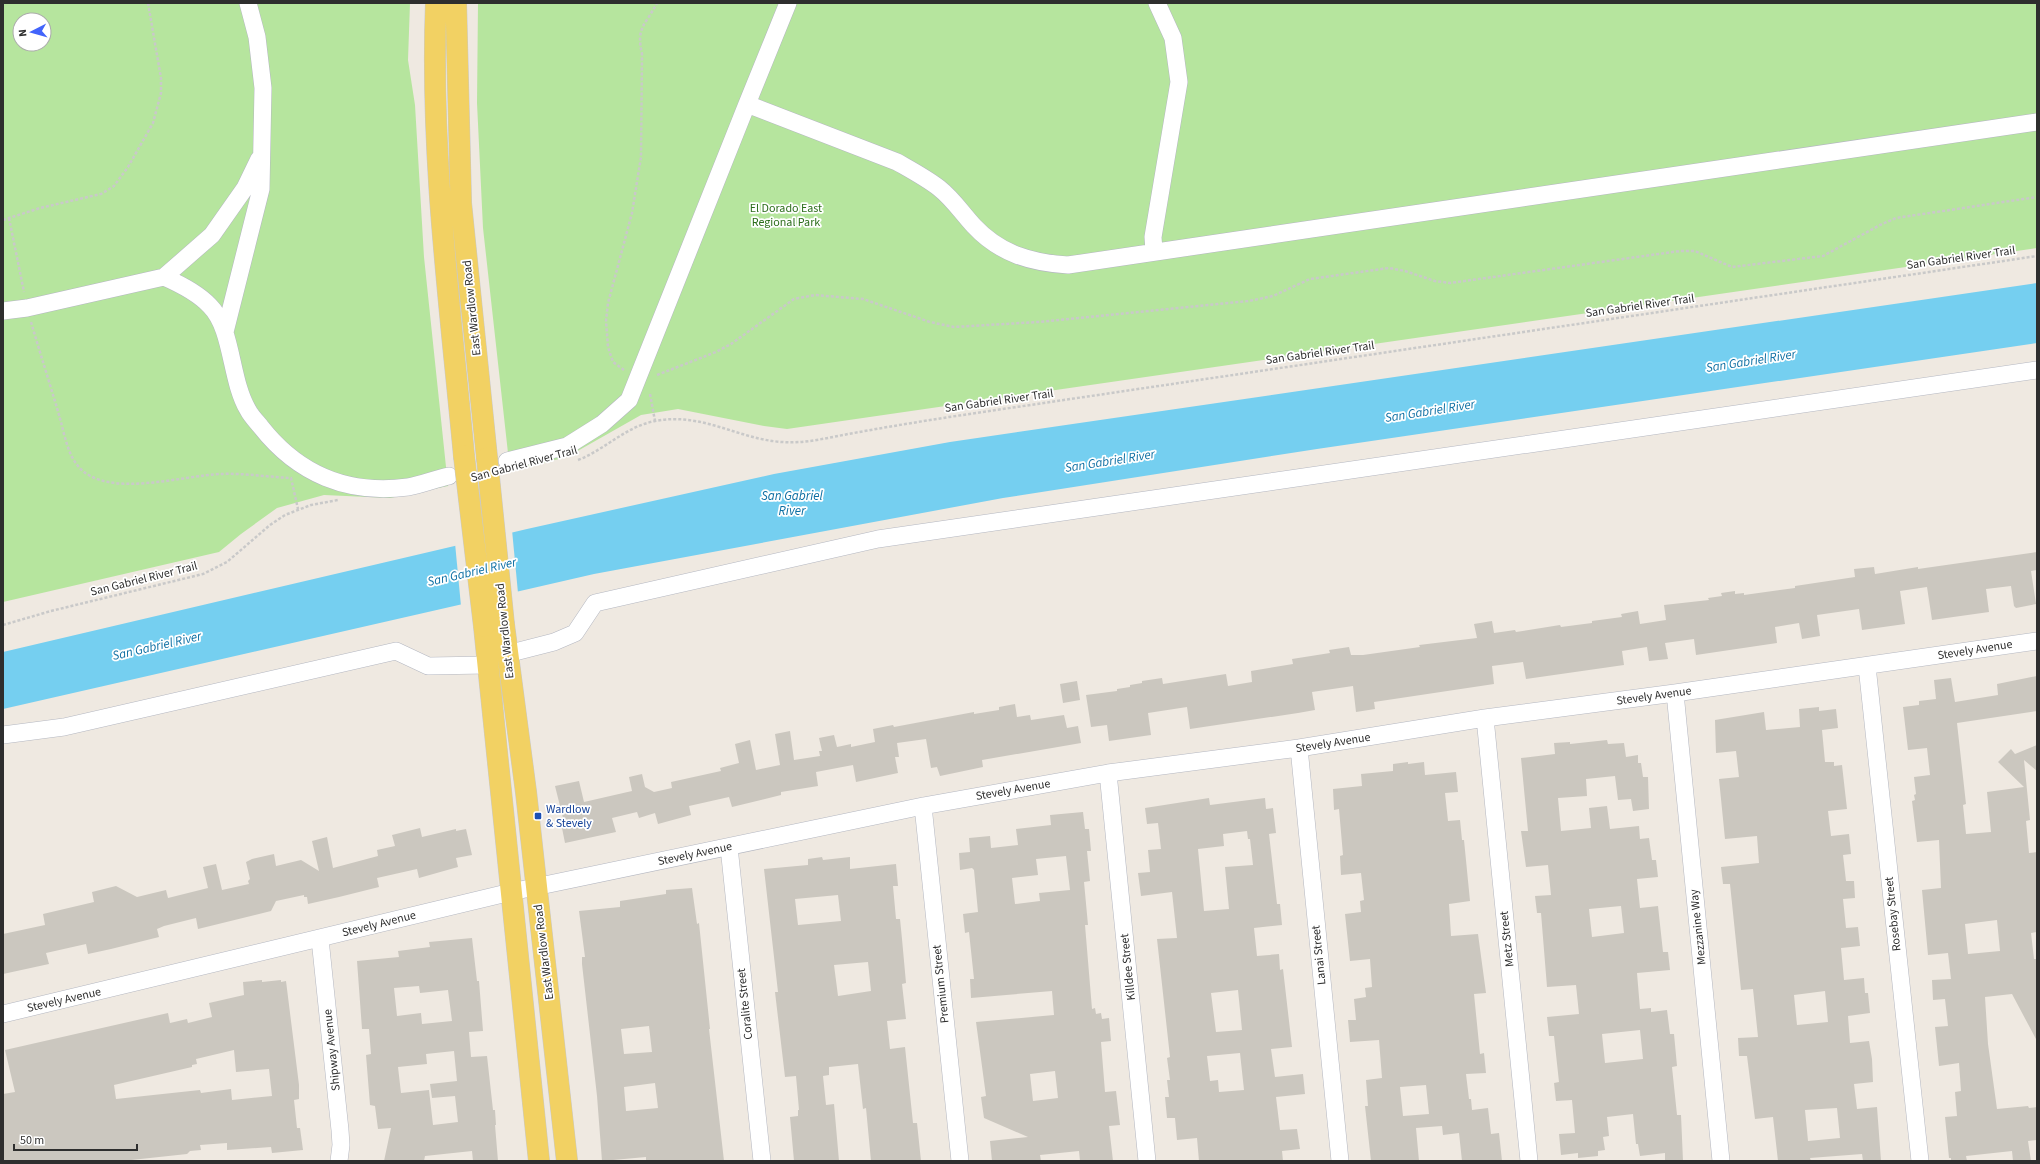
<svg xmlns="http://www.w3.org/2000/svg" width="2040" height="1164" viewBox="0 0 2040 1164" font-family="'Source Sans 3',sans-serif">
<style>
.green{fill:#b6e59e;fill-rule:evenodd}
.water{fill:#75cff0}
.pier{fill:#efe9e1}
.building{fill:#cbc7bf;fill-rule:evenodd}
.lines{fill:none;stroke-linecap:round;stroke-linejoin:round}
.minor-casing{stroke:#b4b7c1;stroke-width:18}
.major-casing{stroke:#c9c9c9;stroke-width:22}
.path{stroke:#c9c9c9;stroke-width:2.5;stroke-dasharray:3 2;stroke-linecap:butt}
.minor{stroke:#fff;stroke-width:17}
.major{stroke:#f2d163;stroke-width:21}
.major-bridge-casing{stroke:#c9c9c9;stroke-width:22;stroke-linecap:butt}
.major-bridge{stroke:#f2d163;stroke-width:21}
.transit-dot{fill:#1a4fb4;stroke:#fff;stroke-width:1.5}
.labels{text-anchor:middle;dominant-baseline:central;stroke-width:3.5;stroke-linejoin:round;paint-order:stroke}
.park-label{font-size:12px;fill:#2c6e1b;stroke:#fff}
.street-label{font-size:12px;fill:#2e2e2e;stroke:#fff}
.transit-label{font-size:12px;fill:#164399;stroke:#fff;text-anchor:start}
.water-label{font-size:13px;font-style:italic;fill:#0d6fa3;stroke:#fff}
</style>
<rect width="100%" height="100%" fill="#efe9e1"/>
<path class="green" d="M3,3h407l-2,57 7,45 9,152 24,229 -58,12 -66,-3 -47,13 -36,26 -22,18 -216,50zM20,20h24v24h-24z
M478,3h1559v245l-1250,181 -23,-3 -86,-17 -37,6 -74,42 -57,14 -27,-243 -6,-125z"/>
<path class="water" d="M2037,283v60l-720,106 -314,49 -409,76 -591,135v-57l524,-123 247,-55 176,-32z"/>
<path class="pier" d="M512,530l6,63 -57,13 -6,-63z"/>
<path class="building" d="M2037,552v18l-6,1 5,33 -20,4 -2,-2 -3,-20 -25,3 3,23 -57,8 -5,-33 -27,4 5,33 -43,6 -3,-21 -42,6 3,21 -18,3 -3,-16 -24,4 2,16 -81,12 -2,-16 -29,4 3,16 -19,2 -2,-14 -25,4 2,14 -98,14 -3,-17 -31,4 2,18 -120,18 1,7 -19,3 -3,-26 -41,6 3,18 -17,3 -108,16 -3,-22 -39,6 3,22 -42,6 -2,-16 -16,2 -5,-32 31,-4v-2l13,-2v-2l12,-2v-2l20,-3 1,6 63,-10 2,12 24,-4 -1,-11 42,-7 -1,-5 38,-6 -1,-3 20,-3 2,8h12l57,-8 -1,-2 58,-7 -3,-14 18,-3 2,12 21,-3 1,2 44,-7 1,2 31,-4v-2l30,-4 -1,-3 17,-3 2,13 26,-4 -2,-15 45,-5 -1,-2 14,-2 -1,-3 14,-2v3l9,-1v2l51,-7v-2l60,-9 -1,-8 20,-2 1,7 43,-7v2z
M2037,676v35l-80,12 9,81 -3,1 3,29 25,-2 -4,-40 37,-5 -26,-25 13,-13 4,5 22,-9v26l-13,-11 6,60 -4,1 3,32 8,-1v80l-6,1 3,26h3v82l-25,-47 -27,3 3,47 9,65 31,-3 1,2 8,-1v33l-9,1 3,20h-18l-1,-10 -46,5 1,5h-16v-3h-2l-4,-41 12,-1 -2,-24 6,-1 -2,-28 -20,3 -4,-39 13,-1 -3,-27 -12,1 -1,-20 19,-1 -3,-26 -20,2 -6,-65 19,-2 -2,-48 -22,2 -5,-41 3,-1 -1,-5 2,-1 -2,-17 16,-2 -3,-27 -19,2 -5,-43 16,-2v-4l17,-2 -2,-19 17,-2 4,24 43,-7 -1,-11zM1997,920l3,31 -32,3 -3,-30z
M1077,681l3,19 -17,3 -3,-19z
M1015,704l2,13 13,-2 1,5 33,-5 3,13 11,-2 3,17 -99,17 1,7 -43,9 -3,-9 -6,1 -5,-29 -29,4 2,14h-4l3,16 -42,9 -3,-17 -37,7 2,14 -37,6v3l-49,12 -3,-10 -40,9 2,9 -33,9 -3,-11 -16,5 -2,-6 -25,6 4,14 -51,11 -5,-25h3l-8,-32 24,-5 5,21 48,-11 -3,-14 13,-3 3,13 9,5 18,-4 -1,-6 50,-11 -1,-3 19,-5 -4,-19 15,-4 6,30 24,-5 -5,-31 15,-3 4,29 26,-4 -1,-5h3l-3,-13 15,-3 3,12 14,-3v3l24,-5 -2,-13 20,-4 1,2 80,-15v2l25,-4v-3z
M1819,707v4l17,-2 2,19 -16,2 3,32h9v4l8,-1 5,44 -19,2 3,25 18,-2 2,20 -8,1 3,26h8l1,17 -12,1 3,29 12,-1 2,19 -19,2 3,32 20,-2 1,15h3l2,20 -22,3 2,27 19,-2 3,18 1,23 -19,2 3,25 20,-2 4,54h-18l-1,-7 -52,4 1,3h-33l-5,-44 -18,2 -8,-63h-8l-1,-18 20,-1 -5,-48 -12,1 -11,-106h-7l-2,-17 38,-4 -2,-27 -32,3 -6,-60 20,-2 -3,-26 -20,2 -1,-33 49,-8 2,18 34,-3 -1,-18zM1825,991l3,31 -31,3 -3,-30zM1837,1108l3,30 -32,3 -3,-31z
M1607,740l1,4 16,-1 2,14 12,-2v8h3l2,14h5l1,32 -16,2 -2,-12 -13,1 -3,-24 -29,3 1,17 -29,2 3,33 30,-3 -2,-20 18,-2 3,23 29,-3 1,13 9,-1 3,22h4l2,17 -21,2 3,29 18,-2 5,46h5l2,18 -33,3 3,36 11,-1v4l16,-2 3,24h4l3,32 -5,1 5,48h4l2,46h-18v-8l-25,3 -2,-12h-2l-3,-30 -26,3 2,19 -6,1 2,13 -7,1v5l-20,2v-5l-17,2 -2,-21 16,-1 -3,-33 -16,1 -2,-18 5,-1 -5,-46h-5l-2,-19 32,-3 -3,-29 -29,2 -6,-74h-4l-2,-17 16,-1 -3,-30 -22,2 -5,-36h7l-7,-73 34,-4 -1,-11 16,-1v2zM1621,906l3,27 -32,4 -3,-28zM1640,1030l3,29 -38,4 -3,-29z
M1408,762v2l16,-2 1,13 31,-3 2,20 -13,1 3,28 12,-1 2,20h2l6,61 -21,3 2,32 27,-2 8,59 -12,1 6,60 4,-1 2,20 -20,1 3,25h2l1,11 16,-2 3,26 8,-1 3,28h-40l-3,-28 -16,2 -1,-9 -26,2 3,33h-48l-6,-55h3l-2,-26 16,-2 -3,-38 -29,2 -2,-22h8l-2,-21 12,-2 -1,-9 7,-1 -2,-28 -20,2 -5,-47 16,-2 -1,-11 4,-1 -3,-27 -20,2 -1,-19 3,-1 -4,-46 -5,1 -1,-21 29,-3 -1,-12 32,-3v-7zM1426,1085l3,29 -26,2 -3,-29z
M1209,798l1,7 55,-7 1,11 7,-1 3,25 -7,1 8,70h3l2,21 -28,3 3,28 22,-2 1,16 3,-1 9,78 -21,2 4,28 28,-3 2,20 -29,3 4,33 17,-1 3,20 -18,2 1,10h-84l-2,-23 -20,2 -2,-22h-8l-2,-21h4l-2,-17h3l-3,-22 3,-1 -13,-118 20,-1 -5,-46 -31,4 -3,-23 12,-1 -2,-22 13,-1 -3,-26 -11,1 -2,-16zM1247,831l1,8h2l3,26 -28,2 4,42 -25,2 -6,-62 26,-3 -1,-12zM1238,990l4,40 -26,2 -5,-39zM1240,1053l4,37 -25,2 -1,-12 -8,1 -3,-25z
M1083,812l2,17h4l2,22h-4l3,30 -6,1 4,43h-3l7,84 3,-1 1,6 5,-1 1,6 7,-1 2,23 -10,1 4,50 11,-1 4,34 -11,1 4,35h-33l-1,-10 -39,4 1,6h-49l-2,-20 38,-4 -44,-19 -3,-21 5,-1 -10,-74 78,-7 -2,-24 -81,7 -1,-19h4l-5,-47 -4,1 -2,-19 15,-2 -4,-42 -2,-2 -12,2 -1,-17 11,-1 -1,-14 21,-2 1,12 27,-3 -2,-16 35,-4 -1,-10zM1066,856l4,34 -31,3 1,8 -25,3 -3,-26 26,-3 -2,-16zM1055,1071l3,27 -25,3 -3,-27z
M420,828l2,9 34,-8v2l10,-2 6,26 -16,3 2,9 -39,11 -2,-9 -40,9 2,9 -40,10 -31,7 -1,-7h-3v-2l-28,6 -5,10 -73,18 -2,-11 -32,8 -7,3 2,8 -48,12 -23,5 -2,-10 -40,9 3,11 -46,10v-40l42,-9 -2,-11 51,-12 -2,-10 24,-6 21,11 29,-7 2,8 40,-10 -5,-21 13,-3 6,26 27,-6 -1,-3 2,-2 -4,-17 6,-3 22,-5 2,12 25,-6 18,11 -7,-30 15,-4 6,31 45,-12 -1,-6 18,-4 -3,-11z
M822,857l1,3 27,-3v12l46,-5 2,22h-5l3,33h4l2,20 4,44 -4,1 4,35 -19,2 3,28 15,-2 8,76h4l4,38h-50l-5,-53 -3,1 -5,-45 -29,3v8l-6,1 3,29 8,-1 5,57h-45l-4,-44 8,-1v-6h1l-3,-34 -11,1 -10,-85h3l-14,-123 44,-4v-6zM838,895l3,26 -43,4 -3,-26zM868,962l3,29 -33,5 -4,-31z
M692,888l5,36 2,-1 11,106h-1l15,132h-78v-4l-44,4 -5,-65 -15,-132v-7h3l-6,-46 41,-4v-6l46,-7v-4zM649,1026l3,26 -28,2 -3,-25zM655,1083l3,25 -32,3 -2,-24z
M472,938l5,43h2l4,50 -14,1 2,25 16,-1 6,54h2l1,15h-1l3,36h-25l-1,-10 -47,5 -1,5h-40l7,-33 -13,1 -3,-23 -5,-1 -4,-50 5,-1 -2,-25h-7l-5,-68 42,-4 -1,-6 32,-4 -1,-5zM419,986l1,7 28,-3 4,31 -30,3 -1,-11 -24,3 -3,-28zM454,1051l3,30 -27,3 2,14 23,-2 3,26 -25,3 -4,-35 -28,3 -3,-26 29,-3 -1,-10z
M262,980v2l19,-2v2l5,-1 13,104v14l-5,1 3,28h3l3,22 -31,3 -1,-6 -44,3v-7l-27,2 1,5 -11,1 -3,3 -65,7h-119v-67l12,-2 -10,-42 163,-37 2,10 17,-4 1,4 24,-6 -3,-14 35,-8 -1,-13zM234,1050l2,22 33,-3 3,27 -40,4 -1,-11 -30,4 -1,-3 -84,9 -2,-14 78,-18v-2l5,-1 -1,-5z"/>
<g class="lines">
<g class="minor-casing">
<path id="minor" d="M747,104l41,-101
M1154,251l-1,-14 26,-155 -6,-44 -16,-35
M164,277c16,7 34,16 46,29 23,23 20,74 38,104 3,6 9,12 13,17 37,47 87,68 147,60 13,-2 27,-8 41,-11
M3,311l24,-3 137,-31 48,-42 33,-47 14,-29
M225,332l36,-143 2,-101 -6,-51 -9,-34
M507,461l60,-15 35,-22 27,-24 118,-296 150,58c14,8 29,16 42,26 14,11 23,25 35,38 26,28 58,37 94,39l969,-143
M507,654l47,-12 21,-9 20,-30 283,-64 1159,-169
M1867,666l53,495
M1675,693l46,468
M1485,718l44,443
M3,735l61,-8 332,-76 32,15 59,-1
M1299,748l41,413
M1108,773l39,388
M923,806l37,355
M729,847l33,314
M320,939l20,191 1,15 -2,16
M3,1014l508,-122 412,-86 185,-33 191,-25 186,-30 190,-25 362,-52"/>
</g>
<g class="major-casing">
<path id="major" d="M436,3c-6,152 14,303 28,453
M456,3l5,200 26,255
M504,625l22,167 41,369
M484,626l55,535"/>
</g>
<path class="path" d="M9,218l15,74
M3,220l37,-12 61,-14 13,-8 14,-19 25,-44 8,-30v-15l-13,-75
M31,322c9,31 19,62 28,93 5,17 8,38 19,51 28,34 106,9 143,8 23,-1 47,3 70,4l7,31
M624,370l-11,-8 -5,-15 -2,-26 2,-18 24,-90 9,-56 1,-103c-6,-27 3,-28 15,-51
M657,375l59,-23 15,-8 63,-45 21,-4 48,4 67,23 24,5 84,-5 211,-21 24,-5 37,-17 79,-11 16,3 30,10 15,2 230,-32h15l37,16 91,-11 57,-31 16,-7 141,-21
M650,394l5,27
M578,460c28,-11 47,-33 77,-39 48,-9 82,18 127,21 24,2 48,-5 72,-9 32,-6 64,-11 95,-16l1088,-161
M3,625l48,-14 152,-37 24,-12 43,-37 15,-10 26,-10 27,-5"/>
<use href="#minor" class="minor"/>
<use href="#major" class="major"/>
<g class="major-bridge-casing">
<path id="major-bridge" d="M464,456l20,170
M487,458l17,167"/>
</g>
<use href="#major-bridge" class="major-bridge"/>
</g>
<rect class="transit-dot" x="534" y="812" width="8" height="8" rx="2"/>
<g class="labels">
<g class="park-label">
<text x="786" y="208">El Dorado East<tspan x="786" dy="14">Regional Park</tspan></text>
</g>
<g class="street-label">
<text transform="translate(1961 258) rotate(-8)">San Gabriel River Trail</text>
<text transform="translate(1640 306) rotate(-8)">San Gabriel River Trail</text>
<text transform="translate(472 308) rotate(-96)">East Wardlow Road</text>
<text transform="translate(1320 353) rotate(-8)">San Gabriel River Trail</text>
<text transform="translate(999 401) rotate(-8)">San Gabriel River Trail</text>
<text transform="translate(524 464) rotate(-15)">San Gabriel River Trail</text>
<text transform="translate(144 579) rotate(-14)">San Gabriel River Trail</text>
<text transform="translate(505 631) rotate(-96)">East Wardlow Road</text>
<text transform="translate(1975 650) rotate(-9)">Stevely Avenue</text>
<text transform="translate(1654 696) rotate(-8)">Stevely Avenue</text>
<text transform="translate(1333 743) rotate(-9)">Stevely Avenue</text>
<text transform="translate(1013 790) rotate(-10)">Stevely Avenue</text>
<text transform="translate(695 854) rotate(-12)">Stevely Avenue</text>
<text transform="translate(1893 914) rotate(-96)">Rosebay Street</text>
<text transform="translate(379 924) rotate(-14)">Stevely Avenue</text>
<text transform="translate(1698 927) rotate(-96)">Mezzanine Way</text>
<text transform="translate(1507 939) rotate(-96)">Metz Street</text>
<text transform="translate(544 952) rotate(-97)">East Wardlow Road</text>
<text transform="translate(1319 955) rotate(-96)">Lanai Street</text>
<text transform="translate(1128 967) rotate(-96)">Killdee Street</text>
<text transform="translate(941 984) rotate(-96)">Premium Street</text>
<text transform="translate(64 1000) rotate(-13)">Stevely Avenue</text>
<text transform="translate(745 1004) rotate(-96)">Coralite Street</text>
<text transform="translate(332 1050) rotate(-96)">Shipway Avenue</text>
</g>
<g class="transit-label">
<text x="546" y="809">Wardlow<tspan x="546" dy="14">&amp; Stevely</tspan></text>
</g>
<g class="water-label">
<text transform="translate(1751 361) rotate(-9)">San Gabriel River</text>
<text transform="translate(1430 411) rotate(-9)">San Gabriel River</text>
<text transform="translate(1110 461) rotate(-9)">San Gabriel River</text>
<text x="792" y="496">San Gabriel<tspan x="792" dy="15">River</tspan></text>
<text transform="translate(472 572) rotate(-13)">San Gabriel River</text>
<text transform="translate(157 646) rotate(-13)">San Gabriel River</text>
</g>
</g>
<rect width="2040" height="1164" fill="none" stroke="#2e2e2e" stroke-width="8"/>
<g transform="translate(32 32) rotate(264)"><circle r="19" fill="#ffffff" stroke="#ababab"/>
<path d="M0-3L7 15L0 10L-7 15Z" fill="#4264fb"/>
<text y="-6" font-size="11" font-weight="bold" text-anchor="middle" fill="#2e2e2e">N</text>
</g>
<path d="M14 1144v6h123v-6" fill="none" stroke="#2e2e2e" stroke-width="2"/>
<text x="20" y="1144" font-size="12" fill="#2e2e2e" stroke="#ffffff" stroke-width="3" paint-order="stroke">50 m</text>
</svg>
